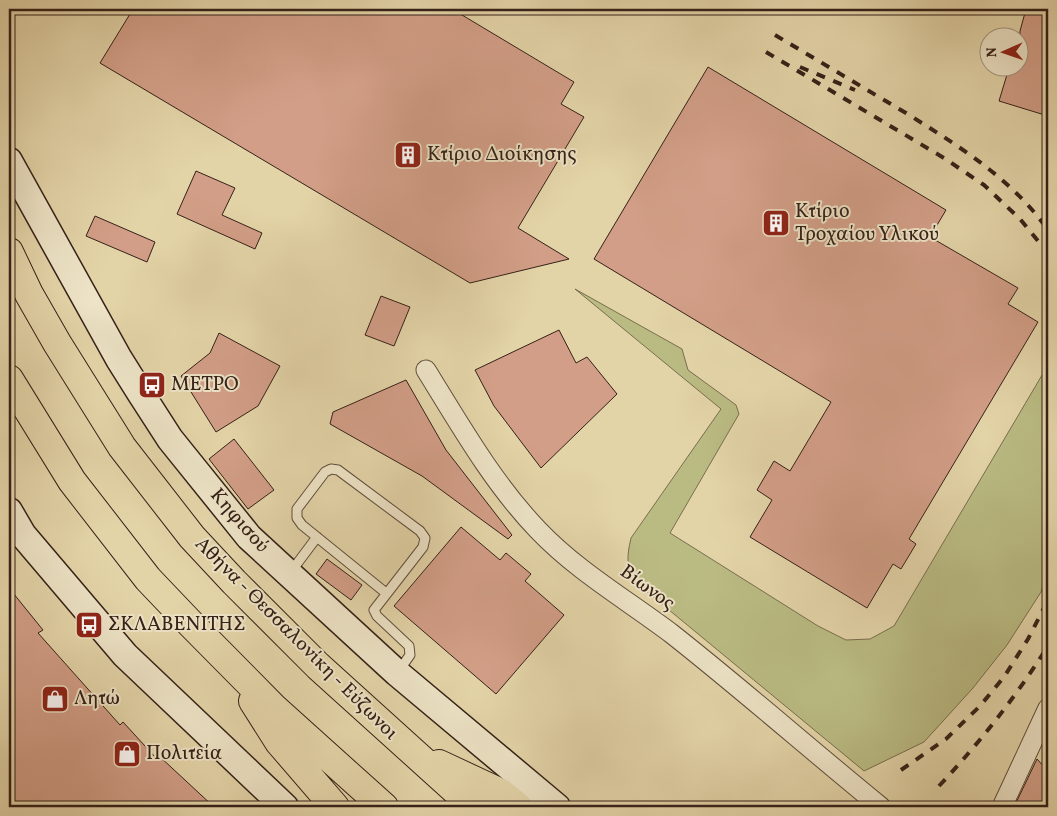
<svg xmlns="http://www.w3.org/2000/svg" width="1057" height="816" viewBox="0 0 1057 816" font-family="Vollkorn,serif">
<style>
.green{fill:#babb83;stroke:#786e4e}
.building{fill:#d29e87;stroke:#352118}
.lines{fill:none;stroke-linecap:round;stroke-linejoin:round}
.lane-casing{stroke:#604e3c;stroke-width:11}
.street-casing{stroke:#604e3c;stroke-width:21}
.secondary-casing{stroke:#352118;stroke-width:29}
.highway-casing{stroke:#352118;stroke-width:30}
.lane{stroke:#ede3c6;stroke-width:9}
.street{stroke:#ede3c6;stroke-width:19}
.secondary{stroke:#ede3c6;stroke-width:26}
.highway{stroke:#e3d4a8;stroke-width:28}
.rail{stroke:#352118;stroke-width:4;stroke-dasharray:9 9;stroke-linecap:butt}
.labels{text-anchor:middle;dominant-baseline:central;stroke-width:4;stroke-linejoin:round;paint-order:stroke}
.poi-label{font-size:20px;fill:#352118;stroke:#ede3c6;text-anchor:start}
.street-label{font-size:20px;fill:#352118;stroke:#ede3c6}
</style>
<rect width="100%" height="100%" fill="#e3d4a8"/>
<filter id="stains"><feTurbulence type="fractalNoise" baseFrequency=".004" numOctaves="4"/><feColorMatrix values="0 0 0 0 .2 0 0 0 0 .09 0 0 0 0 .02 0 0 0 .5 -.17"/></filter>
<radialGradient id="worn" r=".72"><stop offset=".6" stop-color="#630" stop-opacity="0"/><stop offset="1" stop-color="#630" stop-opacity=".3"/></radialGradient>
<path class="green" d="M575,289l107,60 6,21 48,35 3,9 -69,119 148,93 28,14 24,-1 24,-13 154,-261v205l-7,22 -34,53 -34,43 -49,54 -60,29 -230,-190c-8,-17 -7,-25 -3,-43l90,-129z"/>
<path class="building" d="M133,9h319l122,73 -13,22 23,13 -66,111 51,31 -99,24 -370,-220z
M1026,9h22v107l-49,-15 10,-33h11v-37z
M708,67l238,143 -16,27 88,51 -10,16 30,18 -129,217 7,5 -15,25 -8,-5 -26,44 -117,-71 22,-37 -15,-10 17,-29 16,10 41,-69 -237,-143z
M196,171l39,17 -13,27 40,18 -7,16 -78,-35z
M95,216l60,26 -8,20 -61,-26z
M381,296l29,11 -16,39 -29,-11z
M559,330l17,33 11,-6 30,37 -76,74 -47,-62 -19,-36z
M219,333l61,33 -22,40 -42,26 -35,-56 29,-23z
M406,380l40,70 66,85 -4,4 -86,-63 -92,-52 3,-12z
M234,439l40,51 -26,19 -39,-50z
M461,527l39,33 6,-7 25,21 -6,7 39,34 -68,79 -102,-88z
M327,559l35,26 -11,15 -35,-26z
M9,588l34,42 -5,3 82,92 3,-3 33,36 2,-3 56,52h-205z
M1037,759l11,12v36h-34z"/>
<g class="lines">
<g class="lane-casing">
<path id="lane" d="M290,573l27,-36
M386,593l-84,-68 -5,-7v-9l28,-37 6,-3 7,1 82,61 5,7 -2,9 -49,63 3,6 32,30 1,9 -12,17"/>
</g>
<g class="street-casing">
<path id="street" d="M426,370c34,55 67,113 112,160 39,41 89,70 134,104 71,56 139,116 209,173
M1002,807l46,-99"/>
</g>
<g class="secondary-casing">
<path id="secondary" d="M9,161l110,198 22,35 29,45 79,98 148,136 160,134
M9,511l14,24 102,120 160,152"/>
</g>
<g class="highway-casing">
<path id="highway" d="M9,252l20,42 28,49 65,104 70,90 42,45 84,84 156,141
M9,379l63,102 76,98 41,43 86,87 109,98
M253,701l26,41 56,65
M439,764l62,29 17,14"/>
</g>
<use href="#lane" class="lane"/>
<use href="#street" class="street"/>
<use href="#secondary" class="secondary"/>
<use href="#highway" class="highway"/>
<path class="rail" d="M775,35c44,26 87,52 131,78 54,34 105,65 142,117
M766,52l178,106 40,27 36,34 28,34
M800,67l55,23
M901,770l45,-31 34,-33 24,-29 24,-38 20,-39
M939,786c42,-45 76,-88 109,-140"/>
</g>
<defs>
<g id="building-square" transform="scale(1.4375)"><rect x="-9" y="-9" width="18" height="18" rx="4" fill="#8f2418" stroke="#ede3c6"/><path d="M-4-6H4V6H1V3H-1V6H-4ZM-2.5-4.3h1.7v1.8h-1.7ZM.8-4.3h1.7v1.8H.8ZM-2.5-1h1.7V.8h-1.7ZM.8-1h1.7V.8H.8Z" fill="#fff"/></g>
<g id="bus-square" transform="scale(1.4375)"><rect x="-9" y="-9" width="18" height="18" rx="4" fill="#8f2418" stroke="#ede3c6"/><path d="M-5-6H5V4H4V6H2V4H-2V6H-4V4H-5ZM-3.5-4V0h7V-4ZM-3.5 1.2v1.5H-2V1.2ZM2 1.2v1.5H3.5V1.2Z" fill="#fff"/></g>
<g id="shop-square" transform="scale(1.4375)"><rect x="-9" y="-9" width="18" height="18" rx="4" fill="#8f2418" stroke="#ede3c6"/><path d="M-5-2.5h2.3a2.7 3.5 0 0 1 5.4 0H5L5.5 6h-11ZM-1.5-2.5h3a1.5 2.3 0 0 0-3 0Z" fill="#fff"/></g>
</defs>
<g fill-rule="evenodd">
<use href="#building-square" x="408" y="155"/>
<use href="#building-square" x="776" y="223"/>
<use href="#bus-square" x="152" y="385"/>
<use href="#bus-square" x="89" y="625"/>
<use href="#shop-square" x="55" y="699"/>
<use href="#shop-square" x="127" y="754"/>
</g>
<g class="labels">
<g class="poi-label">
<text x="427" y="155">Κτίριο Διοίκησης</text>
<text x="795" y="212">Κτίριο<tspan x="795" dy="23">Τροχαίου Υλικού</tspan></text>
<text x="171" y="385">ΜΕΤΡΟ</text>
<text x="108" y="625">ΣΚΛΑΒΕΝΙΤΗΣ</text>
<text x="74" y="699">Λητώ</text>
<text x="146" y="754">Πολιτεία</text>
</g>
<g class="street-label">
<text transform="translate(239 521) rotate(49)">Κηφισού</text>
<text transform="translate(647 588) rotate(36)">Βίωνος</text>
<text transform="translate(296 639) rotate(45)">Αθήνα - Θεσσαλονίκη - Εύζωνοι</text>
</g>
</g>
<rect width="1057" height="816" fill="none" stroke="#e3d4a8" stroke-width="30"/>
<rect x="10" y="10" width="1037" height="796" fill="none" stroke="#352118" stroke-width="2.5"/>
<rect x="15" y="15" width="1027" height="786" fill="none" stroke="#352118"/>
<g transform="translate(1004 52) rotate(268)"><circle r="24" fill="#ede3c6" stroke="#a39580"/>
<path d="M0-4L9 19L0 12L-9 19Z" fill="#8f2418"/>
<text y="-8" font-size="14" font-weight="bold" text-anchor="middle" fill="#352118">N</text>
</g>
<rect width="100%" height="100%" filter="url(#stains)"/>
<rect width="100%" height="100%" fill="url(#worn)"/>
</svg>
